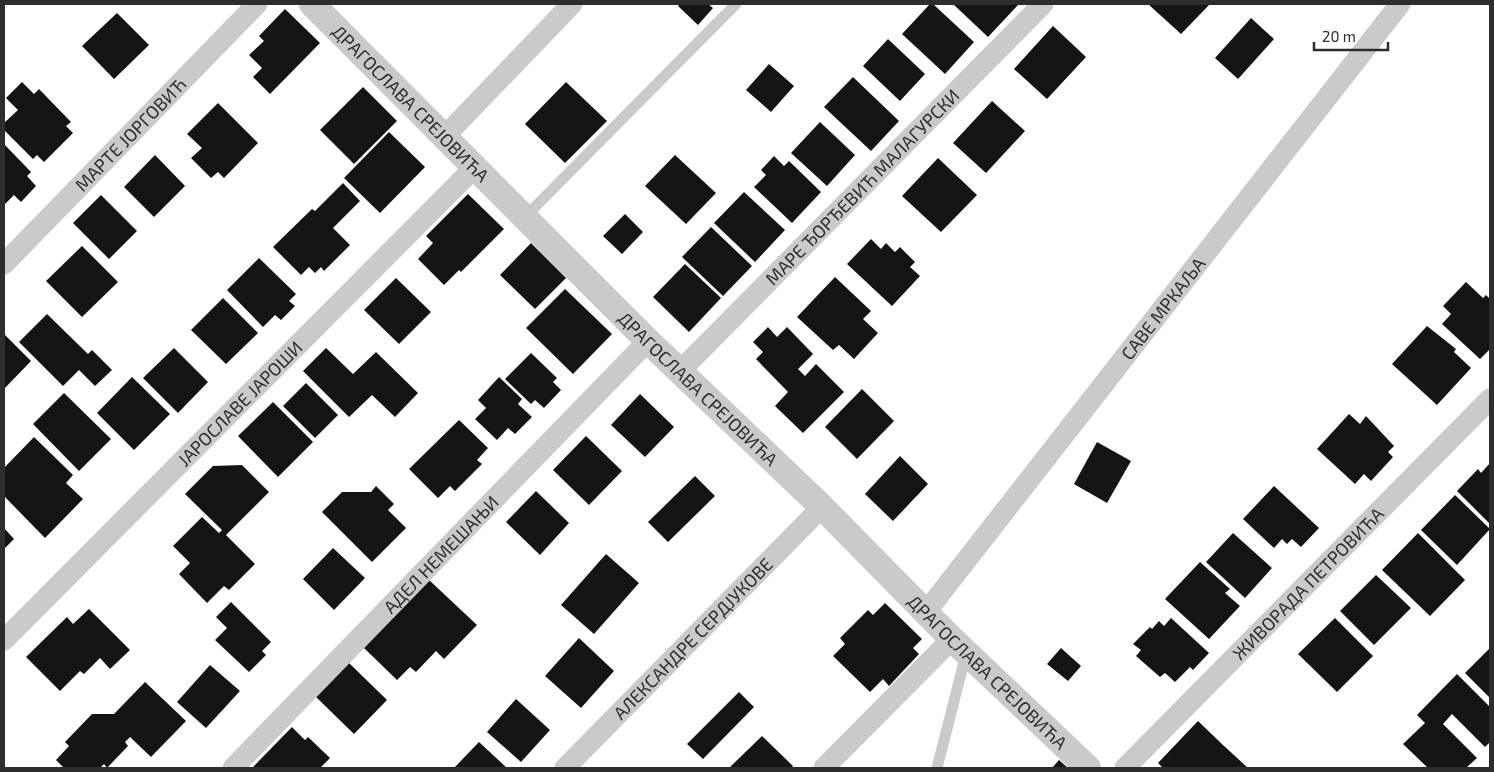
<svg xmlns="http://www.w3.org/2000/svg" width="1494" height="772" viewBox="0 0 1494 772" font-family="'Exo 2',sans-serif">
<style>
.building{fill:#141414}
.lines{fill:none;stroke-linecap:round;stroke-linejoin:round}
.service{stroke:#cacaca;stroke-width:11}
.minor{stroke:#cacaca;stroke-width:21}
.tertiary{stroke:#cacaca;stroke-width:26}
.labels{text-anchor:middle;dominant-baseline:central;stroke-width:5;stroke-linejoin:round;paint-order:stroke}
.street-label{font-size:18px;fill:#2d2d2d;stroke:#fff}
</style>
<rect width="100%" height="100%" fill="#fff"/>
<path class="building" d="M680,4h28l5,4 -15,17 -20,-19z
M930,4h3l41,38 -29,32 -43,-40z
M953,4h66l-31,33z
M1148,4h62l-29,30z
M285,9l35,34 -50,51 -17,-17 9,-9 -13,-13 15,-14 -5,-5z
M117,13l32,32 -35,34 -32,-33z
M1251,18l23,21 -36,40 -23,-21z
M1053,26l33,31 -39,42 -33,-30z
M888,39l37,35 -25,27 -37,-35z
M769,64l25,22 -23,26 -25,-22z
M853,77l46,44 -28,30 -47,-44z
M22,82l12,12 5,-5 32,33 -5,4 7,7 -29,29 -7,-7 -4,4 -29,-29v-7l14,-13 -12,-12z
M566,82l41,39 -42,42 -40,-39z
M363,87l34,34 -43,43 -34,-34z
M992,101l33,30 -39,42 -33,-30z
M218,103l40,40 -34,35 -6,-6 -7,6 -20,-20 11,-10 -15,-14z
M820,122l35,33 -28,31 -36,-33z
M389,132l36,35 -45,46 -36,-35z
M4,144l27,28 -4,4 9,10 -15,16 -7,-7 -10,10z
M155,155l30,31 -31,31 -30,-30z
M675,155l41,38 -30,31 -41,-38z
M774,156l10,10 5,-5 32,31 -29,31 -38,-36 12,-12 -5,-5z
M938,158l39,37 -36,37 -39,-36z
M343,183l17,18 -27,27 17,17 -26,26 -3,-4 -6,6 -6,-6 -8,8 -28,-28 39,-38 3,2z
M744,192l41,38 -30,32 -41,-39z
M468,194l36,35 -43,43 -2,-2 -15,15 -26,-26 15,-16 -7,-7z
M101,195l36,36 -28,28 -36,-36z
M625,214l18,18 -21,22 -19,-18z
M711,227l41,39 -29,30 -41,-39z
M871,239l10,10 5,-6 9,9 5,-5 15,15 -5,5 10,9 -28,30 -45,-42z
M531,243l35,35 -31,31 -35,-34z
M82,246l36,36 -36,35 -36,-36z
M259,258l37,36 -7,7 6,5 -14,14 -6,-5 -12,12 -36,-37z
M685,264l36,34 -32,34 -36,-35z
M835,277l36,34 -8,8 15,14 -24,26 -15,-14 -6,5 -36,-33z
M396,278l35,34 -32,32 -35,-34z
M1466,282l17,16 3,-3 4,4v50l-10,10 -38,-35 9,-10 -8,-8z
M565,289l47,45 -39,40 -47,-46z
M223,298l35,35 -32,31 -35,-34z
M47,314l41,40 4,-4 20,20 -17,16 -16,-16 -16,16 -44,-44z
M1427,326l29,23 -2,3 17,16 -34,37 -45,-41z
M768,327l9,10 10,-10 26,27 -15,15 7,7 11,-12 28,28 -41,41 -28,-27 13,-14 -32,-33 7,-7 -10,-10z
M4,334l27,27 -27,28z
M174,348l34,34 -30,31 -35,-35z
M326,348l27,26 23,-22 42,41 -23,24 -23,-22 -23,22 -46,-46z
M531,353l26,25 -4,4 8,8 -17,18 -9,-8 -4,4 -26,-25z
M132,377l38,37 -36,36 -37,-37z
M499,377l23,22 -4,5 14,13 -17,17 -7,-6 -11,12 -22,-21 11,-11 -8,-8z
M306,383l32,32 -23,23 -32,-32z
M862,389l32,32 -37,38 -32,-32z
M64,393l47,46 -32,32 -46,-47z
M640,394l34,33 -29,30 -34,-32z
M273,402l40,40 -35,35 -40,-41z
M1349,414l11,10 6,-8 28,30 -6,6 5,5 -22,24 -7,-7 -9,10 -38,-35z
M459,420l29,28 -11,12 5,4 -27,27 -5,-5 -12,12 -29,-29z
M586,436l36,35 -33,34 -36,-35z
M34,437l39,38 -7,8 17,16 -38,39 -41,-42v-28z
M1097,442l34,19 -24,42 -33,-19z
M900,456l28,28 -35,37 -28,-27z
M1490,463v61l-33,-33 21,-22 3,4z
M242,465l27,27 -43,43 29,29 -26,26 -5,-4 -17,17 -28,-29 11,-11 -17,-17 29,-29 17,16 3,-3 -37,-36 28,-28z
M695,476l20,20 -47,46 -20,-20z
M376,486l18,18 -6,6 18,18 -34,34 -50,-50 20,-20h29z
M1274,486l45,42 -18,19 -9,-8 -5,5 -5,-5 -8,9 -31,-29z
M536,491l33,32 -29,32 -34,-33z
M1455,495l35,34 -33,36 -36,-35z
M4,528l10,11 -10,10z
M1233,533l39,35 -27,30 -39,-36z
M1418,533l47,47 -35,36 -48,-46z
M333,548l32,30 -31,32 -31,-31z
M606,554l33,29 -45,51 -33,-29z
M1200,562l30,27 -5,4 15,13 -31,33 -44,-40z
M1376,575l35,33 -37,37 -34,-34z
M428,579l49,46 -33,34 -8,-8 -20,21 -6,-5 -13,13 -34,-33z
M231,602l40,40 -9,9 4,4 -17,17 -34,-32 12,-12 -11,-11z
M885,603l37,36 -9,9 6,6 -30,32 -6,-7 -13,13 -37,-36 12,-12 -5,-6 28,-28 5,5z
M89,609l41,41 -20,19 -10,-11 -16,16 -4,-3 -20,20 -34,-34 41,-40 6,7z
M1171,618l38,35 -16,17 -3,-3 -15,15 -10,-9 -5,4 -24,-21 5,-6 -8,-6 17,-17 2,2 7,-8 5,5z
M1335,618l38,38 -36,36 -39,-38z
M579,638l35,33 -33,37 -36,-32z
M1061,648l20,18 -13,15 -21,-17z
M1490,648v50l-25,-25z
M348,662l39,38 -33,34 -39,-38z
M210,665l30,26 -34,37 -29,-26z
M1457,674l33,33v35l-5,5 -33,-33 -9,10 34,34 -11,10h-38l-25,-24 22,-21 -8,-8z
M145,682l41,39 -35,36 -21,-20 -5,5 3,4 -21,22 -3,-4 -4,4h-36l-8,-8 13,-14 -4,-4 27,-28h22z
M739,692l15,15 -51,52 -16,-15z
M516,699l34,31 -29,32 -34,-30z
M1198,721l25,24 25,23h-85l-5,-5z
M292,727l13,13 3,-3 22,21 -10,10h-68z
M762,736l31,30 -2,2h-62z
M479,742l28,26h-53z
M1059,760l9,8h-16z"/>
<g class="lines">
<path class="service" d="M525,217l211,-213
M937,768l29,-114"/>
<g class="minor">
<path d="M444,137l128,-133"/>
<path id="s1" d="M4,264l253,-260"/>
<path id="s2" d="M680,371l363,-367"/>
<path id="s3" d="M926,612l474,-608"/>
<path id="s4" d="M4,640l471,-473"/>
<path id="s5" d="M233,768l415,-427"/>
<path id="s6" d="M565,768l257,-261"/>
<path d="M824,768l128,-129"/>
<path id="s7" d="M1125,768l365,-369"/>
</g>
<path class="tertiary" id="s8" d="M312,4l336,337 174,166 130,132 136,129"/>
</g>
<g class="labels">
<g class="street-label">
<text stroke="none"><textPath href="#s8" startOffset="140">ДРАГОСЛАВА СРЕЈОВИЋА</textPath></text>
<text stroke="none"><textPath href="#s1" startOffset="181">МАРТЕ ЈОРГОВИЋ</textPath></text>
<text stroke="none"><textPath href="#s2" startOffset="259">МАРЕ ЂОРЂЕВИЋ МАЛАГУРСКИ</textPath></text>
<text stroke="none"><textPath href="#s3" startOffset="385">САВЕ МРКАЉА</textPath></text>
<text stroke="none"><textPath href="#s8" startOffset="545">ДРАГОСЛАВА СРЕЈОВИЋА</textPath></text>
<text stroke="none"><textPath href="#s4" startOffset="334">ЈАРОСЛАВЕ ЈАРОШИ</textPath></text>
<text stroke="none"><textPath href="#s5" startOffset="298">АДЕЛ НЕМЕШАЊИ</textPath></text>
<text stroke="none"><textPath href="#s7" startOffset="260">ЖИВОРАДА ПЕТРОВИЋА</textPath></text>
<text stroke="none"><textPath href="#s6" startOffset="182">АЛЕКСАНДРЕ СЕРДЈУКОВЕ</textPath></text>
<text stroke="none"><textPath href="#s8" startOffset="950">ДРАГОСЛАВА СРЕЈОВИЋА</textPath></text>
</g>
</g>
<rect width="1494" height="772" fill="none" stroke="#2d2d2d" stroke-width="10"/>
<path d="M1314 42v8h74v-8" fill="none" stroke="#2d2d2d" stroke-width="2.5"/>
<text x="1322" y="42" font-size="15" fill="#2d2d2d" stroke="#ffffff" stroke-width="4" paint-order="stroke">20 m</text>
</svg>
